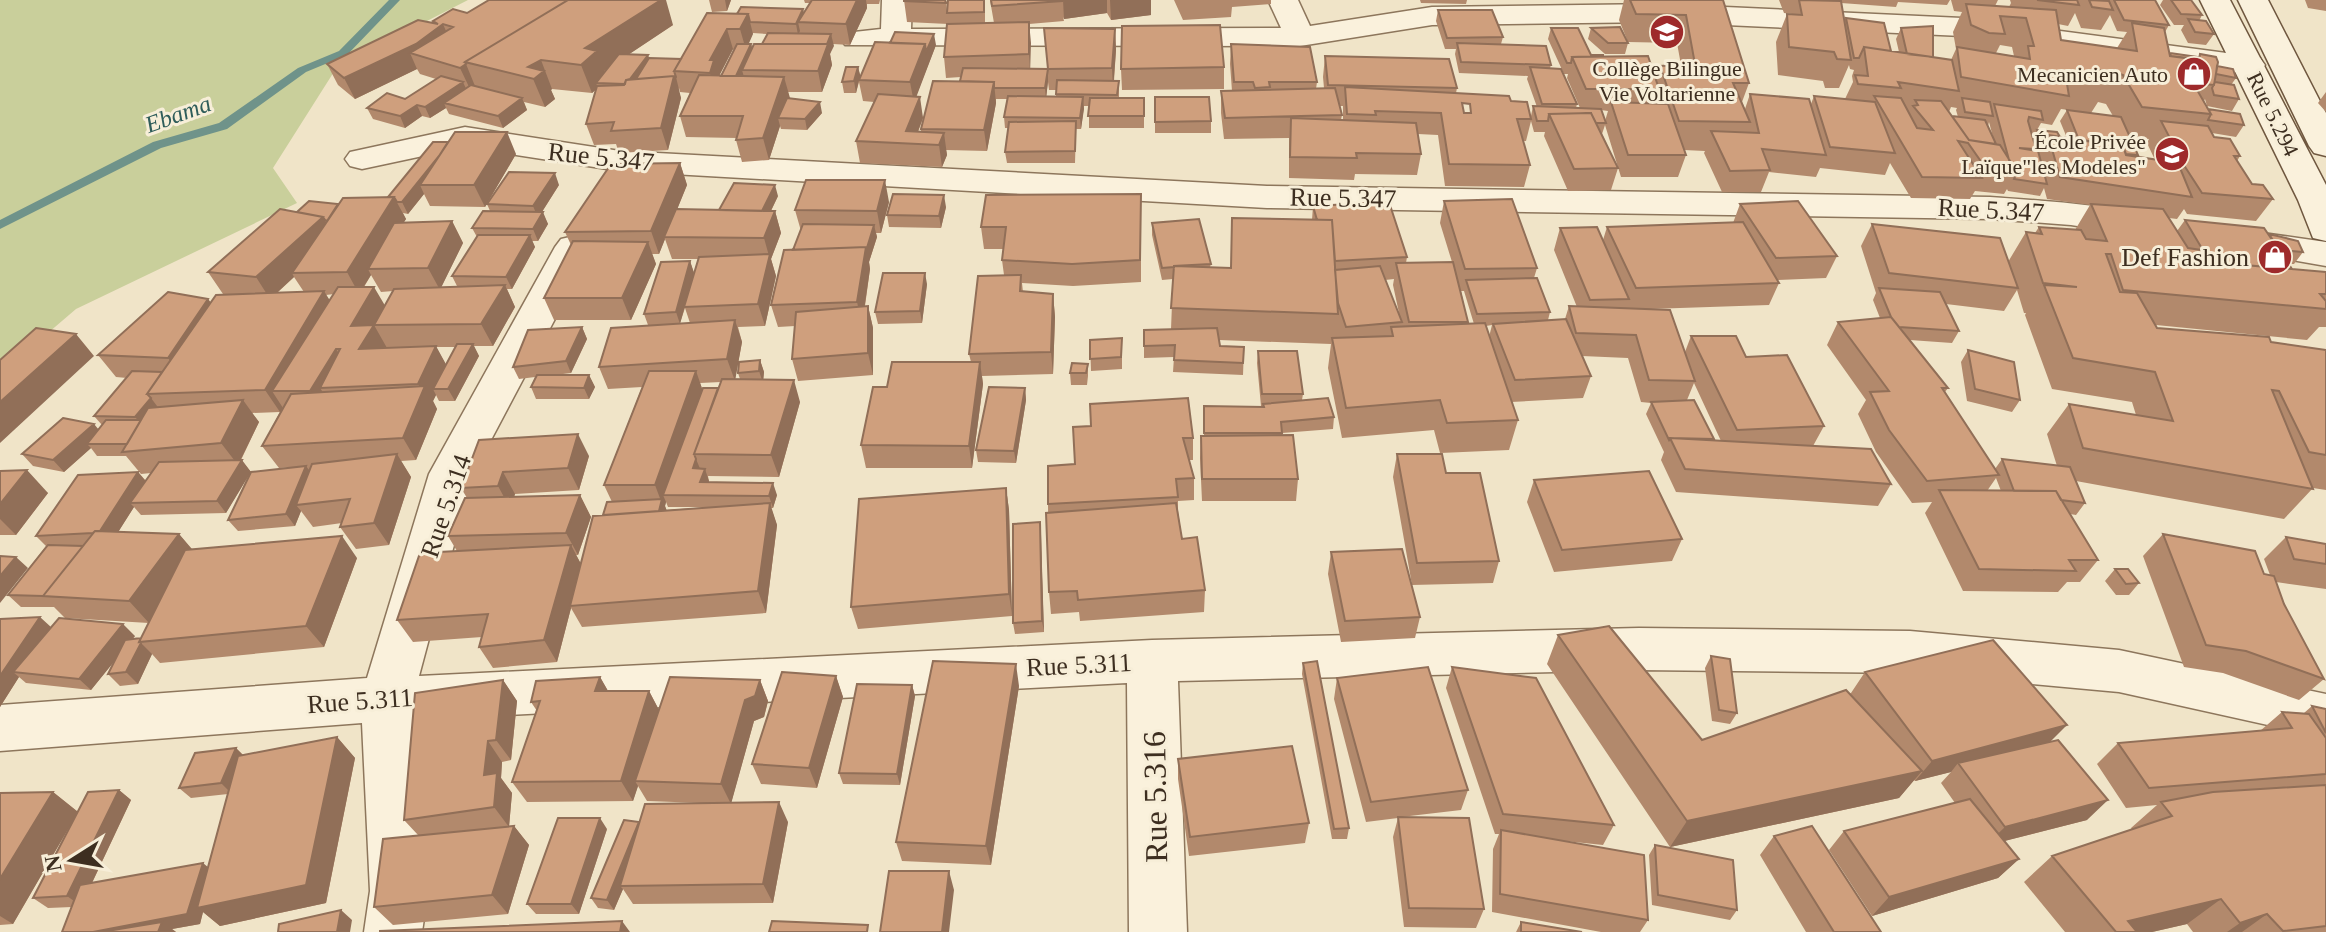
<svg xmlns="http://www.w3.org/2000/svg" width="2326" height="932" viewBox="0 0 2326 932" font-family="Georgia,serif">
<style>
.green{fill:#c9cf9b}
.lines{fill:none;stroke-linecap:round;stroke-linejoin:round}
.stream{fill:#6f938a;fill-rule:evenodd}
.minor-casing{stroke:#8d765c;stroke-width:3}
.secondary-casing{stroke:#6f573f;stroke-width:3}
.minor{fill:#faf1dc;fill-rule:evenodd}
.secondary{fill:#faf1dc;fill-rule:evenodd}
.wall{fill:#b2896c;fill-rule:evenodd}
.shaded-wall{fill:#916f58}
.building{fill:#cf9f7d;stroke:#916f58;stroke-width:2;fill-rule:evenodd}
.labels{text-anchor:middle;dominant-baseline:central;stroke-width:6;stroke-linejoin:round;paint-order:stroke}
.far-poi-label{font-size:22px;fill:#3d2e20;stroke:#f7eed8;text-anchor:end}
.far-street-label{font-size:22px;fill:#3d2e20;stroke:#f7eed8}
.far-water-label{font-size:24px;font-style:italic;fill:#2f5d5a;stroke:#f7eed8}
.street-label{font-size:26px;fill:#3d2e20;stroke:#f7eed8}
.poi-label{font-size:26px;fill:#3d2e20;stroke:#f7eed8;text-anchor:end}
.near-street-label{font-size:32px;fill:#3d2e20;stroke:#f7eed8}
</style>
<rect width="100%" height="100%" fill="#f0e4c8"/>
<path class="green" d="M0,0h468l-131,67 -64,101 24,35 -221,106 -76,65z"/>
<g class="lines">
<path class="stream" d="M389,0h11l-53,55 -41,17 -79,57 -66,19 -161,81v-9l153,-78 66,-19 79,-55 41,-17z"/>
<g class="minor-casing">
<path id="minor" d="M882,0h30l-1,29 370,-1 -13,-28h30l12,26 122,-19 228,-3 302,14 287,38 11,2 5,7 -5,7 -11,2 -287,-38 -302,-14 -228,3 -132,21 -455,-1 -4,-6 4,-6 36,-4z
M465,127l155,24 647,35 723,11c55,4 111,7 165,20l5,8 -5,8 -13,3 -71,-11 -81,-6 -723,-11 -647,-37 -155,-24 -103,22 -12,-3 -5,-7 5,-7z
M2241,230l85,12v24l-98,-17 -5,-8 5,-8z
M574,236l13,3 6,8 -120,227 -54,202 733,-36 487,-12 271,3 209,19 207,44v44l-207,-46 -209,-19 -271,-3 -461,11 9,251h-58l-2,-249 -713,37 14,171 -6,41h-58l6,-41 -8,-168 -362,28v-46l367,-27 62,-204 126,-227 6,-8z"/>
</g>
<g class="secondary-casing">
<path id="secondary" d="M2200,0h30l96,185v56l-13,-3 -15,-38z
M2238,0h30l58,113v43l-12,-3 -5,-7z"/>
</g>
<use href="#minor" class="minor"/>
<use href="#secondary" class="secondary"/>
</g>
<path class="wall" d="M709,0h22l-4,11 -15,1z
M804,0h76l-1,4h-12v4l-17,37 -17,-1 -3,10 2,11 -10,27h-34l1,6 33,15 -15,17 -26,-1 -1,-3 -11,34 -27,2 -6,-22 1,-2 -51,-1 -6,-21 10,-23 -10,-1 -1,-4 -1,2 3,8 -13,52 -49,3 -3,-9 -22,1 -8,-21 10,-35 -4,4 -40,-4 -1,1 4,9 -10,8 -21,-5 3,8 -24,18 -54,-14 -3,-6 -16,10 -8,-2 -17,12 -32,-9 -6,-11 38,-9 31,-20 -16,-5 -3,-5 -62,30 -17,-14 -11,-21 107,-41 -1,-2 240,4 -44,29 19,1 1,3 32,1 56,-45 66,-5 1,4 6,-10h-5zM753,33l14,1 -5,10 -10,3 -1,-3h-3zM733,49h1l-13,27h-2z
M904,0h42l1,11 38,-2v14l-37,1 -41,-2z
M990,0h161v15l-40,5 -4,-7 -43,6 -1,-2 1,4 -35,3 1,45h17l68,-40 1,21 -2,31h5v17h25v30h-55v-22h-5l-3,23h-5l-1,34h-68l-2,-11 3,-24h-3l-1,-11 3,-18h-11v4l-9,48 -41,-1 1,5 -5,12 -82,-4 -4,-22 18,-39 -11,-1 -4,-19 -3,11h-12l-2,-11 16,-15 2,9 76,-31 -20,51 7,22 -5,14h3v-3l39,-48 1,-4 -15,1 -2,-21 50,-34zM1048,82l1,8h7v7h-10z
M1174,0h97v4l-39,3 -1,10 -48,3z
M1420,0h47l-1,4 -45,-1z
M1624,0h99l26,83 -7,19 3,7 5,-15 61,10 3,-8 31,3 8,-17 -1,-6 2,-6 -4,-1 -1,-4 -10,23h-14l-2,-7 -45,-6 -2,-33 11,-28h5l-8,-1 -5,-13h171l-3,5 -49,-3 -2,5 -55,-4 3,18 2,-3 45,33 8,1 -3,-13 5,-11 32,29 18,3 5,-11 -3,-17 9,-20 -8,-1 -3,-11h47l-3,6 14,1 2,-4 -1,-3h145l14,25 -4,7 4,21 29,4 2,-3 36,24 -5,7 8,14 -7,12 -25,-5 -2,-7 -1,2 4,8 36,16 -8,12 -24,-4 2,4 26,19 -3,5 15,23 21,15 -17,22 -69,-7 -3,-5 -7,10 -8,-1 8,13 8,-11 84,14 34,18 -9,12h-5l4,5 33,3v55h-7l-12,13 -151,-15 1,3 169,22v140l-13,-2 -29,31 -208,-38 9,22 -9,12 -6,-1 28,46 -18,22h-13l-9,10 -95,-1 -38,-78 7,-11 -20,1 -36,-51 -18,-38 8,-14 -39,-55 11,-23 42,-4 -7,-18 3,-7 -15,-47 11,-22 136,38 18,-30 9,1 4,-6 36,3 15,-25 -43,-6 -3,-11 -4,8 -32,-5 -1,-2 -3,5 -29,-3 -5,8 -59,-1 -21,-35 -5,12 -65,-7 -4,9 -47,-5 -8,20h-39l-18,-39 1,-2 -21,-1 2,5 -8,22h-57l-16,-52 -3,9 16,34 -7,22 -43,1 -24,-55 1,-4h-11l-3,-11 -5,20h-3l7,24 -6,22 -79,-1 -7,-51 -20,-1 3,20 -4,21 -62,-1 -1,6 -65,-2v-40l-65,1 -3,-26v-22h11l-2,-27 1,-20 86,38 -1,7 8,-1 -1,-11 2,-21 132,32 -1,5 55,8 20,15 2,-10 4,1 -10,-28 1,-3 -69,-3 -4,-19 1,-5h-11l-9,-28 2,-11 65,27 -2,7 50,21 -1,3 27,36 -1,4h4l-13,-30 1,-4h-4l-16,-35 3,-11 40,27 12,1 53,24 4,-14 21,-1 -4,-22 -49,-1 -9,-22zM2075,13l6,15 20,2 9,-15 7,16 10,1 -10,16 -56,-8 -3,-16 10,2zM2000,45l12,2 2,9 -18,-3zM2098,102l8,2 7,12 -46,-6 -7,11 7,17 -30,-8 4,-7 11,2 9,-16 30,4zM1462,103l8,1 1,9h-7zM1339,106h4v14h-2l1,-5zM1951,107l6,1 -1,2 2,7h-6l-3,-5zM1601,110l7,1 -3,10zM1989,122l5,19 -6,-15zM2130,137l19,2 -2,4 8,17 -18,-3 1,-2zM2017,290l7,23h2l-1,2 27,74 80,13 4,13 -67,-11 -22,30 10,32 -55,-7 -7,10 -50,-77 3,-4 -38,-48 42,3 7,-12 -13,-27 58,7zM1996,478l5,13h-14z
M2163,0h28l11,15 -3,6 15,13 -8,11 -18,-2 -7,-13 3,-5h-10l-14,-20z
M2305,0h21v11l-18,-3z
M1591,28l37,15 -3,11h-20l-17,-15z
M1224,67v22l-102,1 -1,-21z
M2326,92v20l-8,-9z
M1155,97l56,24v12h-56z
M433,142l83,12 -31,53 -55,-1 -6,-12 -16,20 -5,-1 3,6 -3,4 49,-2 11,22 -22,44 16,-1 -5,-10 25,-39 -5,-9 18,-17 -3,-7 72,-19 -17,27 6,12 -10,17h-6l3,6 -23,42h-5l8,18 -22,39h-19l5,10 -24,45h-16l-3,-6 -3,6 4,8 -21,51 -15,1 10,16 -22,68 -33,4 -16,-22 2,-4 -29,4 -12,-16 -6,15 -57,5 -10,-11 21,-46 -23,39 -85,2 -7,-8 -16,25 61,2 13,16 165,8 -33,89 -164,16 -8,-9 -14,30 -18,2 -12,-12 7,-14 -24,30 -65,-7 -7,-6 -19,30v-88l51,8 84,9 -3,3 9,-1 8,-15 -84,-5 -11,-11h-33l-13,-12 38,-49 -10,-10 102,-64 8,9 5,-8 -10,1 -15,-18h-29l-6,-8 -27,24 -31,-6 -11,-12 76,-25 4,-4 -8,-9 33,-38 -11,-1 -18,-22 110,-56 3,4 17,-8 -5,-1 -15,-22 89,-60 91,-15zM371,275l10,17 12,-1 -8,15 -21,-19zM294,277l10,15 -27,1zM334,294l-4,7 -4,-6zM436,347h20l-10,18zM280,412l-18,34 17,22 21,-1 -49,5 -10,-12 18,-38 -7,-9z
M680,163l7,22 -10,24 42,1 59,-14 -7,15h4l6,22 -10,26 5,17 -11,50 -27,1 4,15 -7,37h5l-2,-6 22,-13 4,12 -1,8 37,22 -21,75 -71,-1 1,6 68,13 -4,13h-2l6,17 -11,88 -184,14 -11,-19 -14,54 -64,6 -14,-21 3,-10 -69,5 -16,-22 60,-69 -9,-15 19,-38 -6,-10 18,-48 110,16 -10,34 -64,4 -1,3 66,-2 11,22 -13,38h-2l5,9 22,-49 9,-13 -8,-17 38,-98 -34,2 -9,-22 49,-42 -4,-11 46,-53 4,12 4,-14h-26l-7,-20 -6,15h-7l4,10 -25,56h-77l-10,-22 27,-53 -6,-13zM685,308l5,15h-10zM721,382l-3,6 -16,1 -2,-6zM666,502l2,5h39l-41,3 -1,-4z
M1141,194v88l-68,4 -51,-3 1,9 30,2 2,23 -2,57 -71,2 1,8 -11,84h-106l-5,-23 26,-58 84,-25 -2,-8 35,-79 -2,-15 1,-11h-19l-3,-22z
M1444,201l93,67 -3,10 16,34 -2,8 17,-1 4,-13 8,1 -23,-57 6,-22 43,12 4,-13 126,-4 7,-19 97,52 -11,22 -48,2 1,3 -10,22 -119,4 35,43 6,-16 55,21 78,69 -11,20 78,38 -13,22 -202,-14 -15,-32 3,-8 -18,-38 5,-11 -10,-1 -13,-44 -46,-2 9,20 -8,22 -72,4 7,18 -9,30 -69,3 -6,-23 -92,8 -14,-70 3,-24 -112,-4 1,6 24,1 -1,28 -70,-3 1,-15 -30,1v-28l27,-1 2,-50 -11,1 -10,-45v-12l59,41 -1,3 20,1 82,-48 1,-14 94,51 -1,6 46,-1 -12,-39zM1394,279l-1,6 6,28 -14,-33zM1461,291h3l10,33h-6zM1492,325l-3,12 -3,-11zM1694,383l27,58 -8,-1 1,-1 -27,-39z
M889,202l-8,31h-5l1,4 -8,25 1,7 -5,37h3l5,22v47l-75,6 -6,-22 3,-33 -17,1 -7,-22 30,-74 -6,-21z
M946,207l-5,21 -52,-1 -2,-12z
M927,284l-5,39 -44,1 -3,-12z
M582,327l5,12 -16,34 -16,2h34l6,12 -6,12h-53l-5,-12 4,-10 -16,2 -6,-12z
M1122,338v31l-31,2 -1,-31z
M1968,350l52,50 -8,12 -45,-11 -6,-39z
M1258,351l45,43 -1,6 32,17 -1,12 -51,4 16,46 -2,22h-94l-2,-43 1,-22h3v-30l59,1 -2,-1 -4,-43z
M1088,364v12l-1,9h-16l-1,-12z
M1025,388l1,12 -10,63 -38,-1 -2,-12z
M1073,427l120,11v22h-4l5,18v22l-16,1v10l4,28 23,51 -1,22 -124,9 -1,-9 -28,2 -2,-22 -1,-88 27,-40z
M1397,454l49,19 53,88 -6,22 -81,2 -19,-108z
M0,471l48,22 -32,42h-16z
M1534,480l148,59 -10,22 -118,11 -27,-70z
M1006,488l3,22 3,106 -154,13 -7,-22z
M1040,522l4,110 -29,2 -2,-11z
M2163,534l101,40 6,1 -6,-16 22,-22 40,7v45l-50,-7 8,22 40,75 -25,21 -76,-27 -39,-6 -41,-111z
M1331,552l89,65 -5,21 -74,4 -13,-68z
M2115,569l24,14 -10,12h-13l-11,-14z
M1558,635l144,105 149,-47 14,-21 186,70 36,78 -83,21 15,18 -21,19 -126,38 -43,-66 15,-19 111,-28 -14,-20 10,-11 -36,9 -1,-1 -15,18 -229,49 -123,-183z
M1711,656l26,57 -7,11 -18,-3 -7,-53z
M1303,663l46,165 -2,11h-15l-30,-165z
M1452,667l162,158 -11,20 -38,-4 83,79 -8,12h-39l-109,-20 1,-63 6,-15h-4l-49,-146z
M836,676l7,21 -26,91 -56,-4 -9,-20z
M600,677l8,14h41l10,19 101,-30 8,21 -4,16 -10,4 -23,82 57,19 -15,81 -140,1 -10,-15 -9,21 -16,-2 -7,-10 48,-76 63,-19 -55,-2 -9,-15 -5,15 -106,1 -15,-20 25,-71 -6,-9z
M1337,678l131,112 -7,20 -60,7 83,92 -8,19 -72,-1 -11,-90 5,-19 -32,4 -32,-123z
M503,680l14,21 -6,59 -9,2 -1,16 11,15 -3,33h5l15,19 -21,69 -115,11 -19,-18 44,-72 -14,-15z
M912,685l3,11 -15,89 -57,-1 -4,-11z
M1019,686l-28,179 -89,-4 -6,-19z
M2312,706l14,3v223h-133l-6,-8 -35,8h-87l-41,-50 28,-26 80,-26 -1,-2 26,-23 -31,3 -29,-44 21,-21 142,-12 22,-19 22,1z
M337,737l18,21 -29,145 -106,23 -17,-14 -3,12 -28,5 4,3h-114l10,-25 -24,1 -15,-10 86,-108 12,10 -39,83 116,-16 20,-73 -37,4 -12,-10 57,-40 7,7z
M1178,759l131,64 -4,20 -116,13 -11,-77z
M53,792l25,20 -65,112 -13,1v-132z
M607,829l-28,85h-43l-9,-10z
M1774,836l107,96h-75l-46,-77z
M1655,845l82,65 -7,10 -78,-15 -3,-50z
M1521,922l61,10h-66z"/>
<path class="shaded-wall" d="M661,0h5l7,25 -69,46 3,9 -11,3 2,5 -6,5 -11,-28 4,-17z
M725,0h6l-4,11z
M857,0h9l1,8 -17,37 -4,-21z
M1063,0h44v13l-43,6z
M1110,0h41v15l-40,5z
M803,9l2,11 -7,2 2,9 -2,4 -2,-11z
M748,14l5,20 -7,16 -6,-21z
M1029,22l2,21 -1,32 -1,-21z
M443,24l9,21 -42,8 7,16 -62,30 -11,-21z
M727,29l6,20 -14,27 -3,18 -6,-21v-13z
M1115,29l1,21 -3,39 -1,-21z
M831,34l3,12 -4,8 2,11 -10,27 -4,-21z
M934,34l2,11 -22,58 -4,-21 15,-38z
M751,44l3,11 -12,15 2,7 -10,4z
M648,55l3,11 -11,16 -13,2z
M541,60l11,29 -1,1 4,9 -10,8 -17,-40z
M466,64l9,22 -5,3 -10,-21z
M858,67l3,11 -2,2 -3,13 -2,-12z
M1048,70v11l-2,19 -1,-12z
M674,76l2,1 5,21 -13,52 -7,-22z
M784,77l6,21 -12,20 2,8 -11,34 -6,-22z
M463,82l5,11 -24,10 2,5 -16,10 -5,-11z
M994,82l2,21 -9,48 -3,-21z
M920,97l3,21 -10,26 -7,-13z
M1083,97l1,12 -3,20 -1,-11z
M522,98l5,12 -24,18 -5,-12z
M820,102l2,11 -15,17 -2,-11z
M417,105l5,11 -17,12 -5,-12z
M507,132l9,22 -31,53 -11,-22z
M944,133l3,22 -5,12 -3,-22z
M450,142l-30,43 4,9 -16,20 -6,-12z
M680,163l7,22 -21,52h-2l1,2 -6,15 -8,-23z
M555,173l4,12 -21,33 -5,-12z
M885,180l4,22 -8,31 -4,-22z
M775,185l3,11 -15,31 -4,-11z
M944,195l2,12 -5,21 -2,-12z
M394,197l12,22 -31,50h-7l3,6 -12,19 -12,-22z
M775,211l6,22 -10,26 5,17 -11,50 -7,-22 11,-48 -5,-18z
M543,212l5,12 -10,17 -5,-12z
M323,217l13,22 -44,34 2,4 -24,22 -14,-22z
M452,221l11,22 -23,47 -12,-22z
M874,225l3,12 -8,25 1,7 -8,55 -5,-22 9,-55z
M530,235l5,12 -23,42 -6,-12z
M648,242l8,22 -25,56 -9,-22z
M690,261l4,12 -14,51 -4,-12z
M925,273l2,11 -5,39 -2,-12z
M505,285l10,22 -22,39 -12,-22z
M374,287l13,22 -13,16 13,23 -28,1 -8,-23z
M324,291l14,23 -66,77 11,17 -3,4 -15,-22z
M1053,294l2,23 -2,57 -2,-22z
M208,299l16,22 -39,59 -17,-22z
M868,306l5,22v47l-5,-22z
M735,320l7,22 -7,39 -8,-22z
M582,327l5,12 -16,34 -5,-12z
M76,334l18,22 -94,87v-41z
M473,344l6,12 -24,45 -7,-12z
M436,346l12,22 -15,21 3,6 -3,6 4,8 -21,51 -13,-22 19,-47 -4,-7z
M336,349l14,22 -30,17 11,16 -6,9 -15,-22z
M760,360l4,12 -1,11 -4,-12z
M980,362l3,22 -11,84 -3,-22z
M696,371l8,23 -41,101 3,7 -1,4 2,5 -10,7 4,-17 -6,-16z
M589,375l6,12 -6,12 -5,-11z
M794,380l6,22 -21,75 -8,-22z
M1025,388l1,12 -10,63 -2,-12z
M151,398l9,12 -16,17 -9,-10z
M243,400l16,22 -21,43 -17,-22z
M94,424l10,12 -17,8 4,4 -27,24 -11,-12z
M578,434l11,22 -10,34 -11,-22z
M397,454l14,23 -22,68 -15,-22z
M696,459l5,12 -8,-3z
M242,460l9,12 -25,41 -9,-12z
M306,466l9,12 -19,27 5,6 -6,15 -9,-12z
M705,469l4,12 -4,13 -5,-12z
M27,470l21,23 -32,42 -16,-16v-15z
M138,472l10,12 -18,19 4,4 -24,38 -11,-12z
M503,472l12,22 -5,14 -12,-22z
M773,483l4,12 -4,13 -4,-12z
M1006,488l3,22 3,106 -3,-22z
M580,495l11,22 -13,38 -12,-22z
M770,503l7,22 -11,88 -8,-22z
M1040,522l1,12 3,98 -2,-11z
M179,534l19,22 -49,67 -20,-22z
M342,536l15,22 -33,89 -18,-21z
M571,545l11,21 -12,40 1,2 -14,54 -13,-22z
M16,557l12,11 -28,35v-27z
M40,617l12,11 -39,44 6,5 -19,30v-31z
M123,624l12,12 -44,54 -12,-11z
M141,643l11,11 -14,30 -12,-12z
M1016,664l3,22 -28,179 -5,-19z
M836,676l7,21 -26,91 -8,-20z
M600,677l12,21 -17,-7z
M503,680l14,21 -6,59 -15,-20z
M760,680l8,21 -4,16 -10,4 -23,83 -10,-20 24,-84z
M912,685l3,11 -15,89 -3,-11z
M649,691l11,21 -25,69 3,5 -5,15 -12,-20z
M2067,725l-20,20 -89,18 -7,9 -36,9 17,-20z
M337,737l18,21 -29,145 -106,23 -17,-14 -3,12 -28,5 4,3h-83l110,-69 12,10z
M488,741l14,21 -1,16 11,15 -3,34 -15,-20 -10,-32z
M236,748l11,11 -15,35 -11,-11z
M1922,771l-23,27 -229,49 17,-26z
M119,790l12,10 -50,106 -14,-10z
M53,792l25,20 -65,112 -13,-8v-37z
M2108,800l-21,20 -102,26 20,-19z
M779,802l9,20 -15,81 -10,-19z
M600,818l7,11 -28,85 -8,-10z
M639,822l-19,64 3,3 -9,21 -7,-10z
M514,826l15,19 -21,69 -16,-19z
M2019,859l-21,19 -126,38 17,-19z
M949,871l5,19 -5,42h-7z
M2221,899l-34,25 -35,8h-36l12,-11z
M341,910l11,10 -2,12h-13z
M2267,914l-25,18h-15l13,-9z
M622,921l8,11h-10z"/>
<path class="building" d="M489,0h79l-103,62 1,2 -6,4 -50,-15 43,-26 -10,-3 -27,20 -72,34 -17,-14 91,-44 20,4 -5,-3 20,-12 14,4z
M568,0h93l-76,48 12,3 -16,14 -40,-5 -13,7 16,4 -10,8 -69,-17z
M812,0h45l-11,24 -48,-2z
M904,0h41l1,3 -42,-2z
M948,0h36v12l-37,1z
M991,0h71v1l-70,5z
M1630,0h93l26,83h-16l17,39 -71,-1 -19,-55 35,-2 -9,-49 -50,-1z
M1799,0l42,1 10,59 -14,-1 -3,-7 -45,-5 -2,-33 15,1z
M2037,0h40l2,5z
M2089,0l20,1 4,9 -21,-3z
M2114,0h41l14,25 -45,-5z
M2171,0h20l11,15 -21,-1z
M1966,4l90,6 5,30 76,11 -5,-28 32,5 6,28 29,4 1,-6 16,3 2,5 -4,23 -21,-2 18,31 -69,-7 -19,-32 -28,-6 -2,2 11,2 4,11 -42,-6 3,18 -108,-19 -4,-30 73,12 -2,-13h6l-8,-28 -26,-2 5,18 -16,-1 -18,-8z
M741,7l62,2 -7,15 -46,-2 -2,-8h-11z
M1438,10h54l11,27 -56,1z
M707,13l41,1 -8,15h-13l-17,31h4l-4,13 -36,-2z
M1846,18l38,5 7,28 -27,-4 -5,11h-5z
M2188,19l18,2 8,13 -19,-2z
M1029,22v32l-85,3 3,-33z
M1220,25l4,42 -103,2 1,-43z
M1933,26v31l-26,-3 -6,-26z
M1620,27l8,16h-20l-17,-15z
M1044,28l71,1 -3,39 -64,1z
M1551,28h27l13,27h12v1l-31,1 -1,6h-4z
M895,32l39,2 -8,18 -1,-8 -35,-1z
M768,33l63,1 -4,10h-65z
M875,42l50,2 -15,38 -51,-2z
M1457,43l89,3 5,19 -90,-3z
M737,44h14l-15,32h-15z
M754,44h74l-10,27 -76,-1z
M1231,44l79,3 7,35h-48l1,5 -15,1 -2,-6h-19z
M1864,47l88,13 7,31 -61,-9 3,6 -43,-4 -3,-9 13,1z
M2170,53l28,4 -1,2 -26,-3z
M619,54l29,1 -18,24 -4,1 -1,4 -29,-1z
M1325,56l124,3 8,29 -129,-3z
M1648,56l11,33h-73l-14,-32z
M649,58l32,1 -7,12 2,6 -1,1 -1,-2 -38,3z
M2217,66l16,3 3,9 -20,-4z
M846,67h12l-4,14 -12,1z
M1530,67l31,2 16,35h-35z
M963,68l85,1 -3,19h-51v-6l-34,-1z
M699,75l85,2 -21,61 -27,2 7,-24h-63z
M441,76l22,6 -38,25 -8,-2 -17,11 -33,-8 20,-15 18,6z
M674,76l-13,52 -50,3 3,-9 -28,2 11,-38 27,-1 2,-5z
M1057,80l62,1 -2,14 -61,-1z
M933,81l61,1 -10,48 -63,-1z
M2215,82l19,3 5,14 -25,-4 -2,-7z
M471,85l51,13 -24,18 -54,-13z
M1345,87l164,9 2,5 16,1 4,17h-14l13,46 -81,-1 -8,-51 -66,-2 1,4 -29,-1zM1462,103l8,1 1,9h-7z
M1335,88l7,27 -117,3 -4,-27z
M878,94l42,3 -14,34 38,2 -5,12 -83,-4z
M1750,94l59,5 17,56 -64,-6 8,21 -40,1 -19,-40 48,2z
M1008,96l75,1 -3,21 -76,-1z
M1814,96l61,6 20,51 -65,-6z
M1874,96l27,2 16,30 16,2 -20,-24 5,-1 -3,-5 26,1 28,39 31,5 17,27 -30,-2 -19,-27 -10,-2 24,37 -60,-1z
M1155,97h54l2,24 -56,1z
M787,98l33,4 -15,17 -27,-1z
M1090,98h54v18h-56z
M1962,98l28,4 3,14 -28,-4z
M1611,102l57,2 18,51h-58z
M1994,104l47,7 2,9 -14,-3 -1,4 8,28 -17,-1 19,3 9,33 -33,-5 3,-7 -8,-12z
M1533,106l68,3 5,14h-10l-5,-10 -42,1 -1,7h-11z
M2208,109l32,5 4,11 -36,-5 3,-6z
M2067,110l54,7 17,38 -12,-1 -3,-8 -44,-6z
M1591,113l27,55 -44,1 -25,-55z
M1952,116l33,4 11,24 -27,-4z
M1291,118l125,5 5,31 -65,-1 1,5 -67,-1z
M1076,121l-1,30 -70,1 4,-30z
M2161,121l47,5 6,11 16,2 10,17h-6l18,28 11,1 10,14 -71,-6 -24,-37 8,1 -3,-9h-8z
M2037,130l20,2 3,5 -12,-2 -2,4h-5z
M455,132h52l-33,53h-54z
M2048,135l75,11 3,9 52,8 14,34 -132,-20z
M433,142h15l-9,14 -37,46h-5l-3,-5h-6z
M680,163l-29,68 -86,1 46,-68z
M509,172l46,1 -22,33 -46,-2z
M806,180h79l-8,31 -82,-1z
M734,183l41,2 -13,26 -43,-1z
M893,194l51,1 -5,21 -52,-1z
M1141,194l-1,66 -68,4 -70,-4 4,-33h-25l5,-32z
M394,197l-47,75 -55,1 51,-75z
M1512,199l25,69 -72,1 -21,-68z
M309,201l29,3 -11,17 -2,-1 -2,-3 -26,-5z
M1798,201l39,55 -61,2 -36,-54z
M1389,202l18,55 -72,4 -3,-41h-15l-4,-14z
M2091,204l72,5 25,39 13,2 7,12 118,10v22h-6l6,7v8l-203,-19 -12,-36h-5l14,38 17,1 20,35 112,9 2,5 55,8v105l-17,-3 -30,-61 -7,-1 41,99 -230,-41 -14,-44 104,17 -18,-49 -82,-14 -29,-73 33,2 -34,-4 -17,-51 16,2 -3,-7 42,3 5,9 21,2z
M280,209l43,8 -67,60 -48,-5z
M676,209l99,2 -11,27 -100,-1z
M483,211l60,1 -10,17 -61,-1z
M1232,218l100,2 6,94 -167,-6 3,-42 57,2z
M1199,219l12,45 -37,2v1l-12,1 -10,-45z
M2185,220l79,8 28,41 -82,-7z
M452,221l-24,47 -60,1 26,-46z
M1743,222l36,61 -143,5 -29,-61z
M803,224l71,1 -8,26v-4l-73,3z
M1872,224l128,14 18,50 -129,-15z
M1597,227l32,72 -39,1 -30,-72z
M2269,234l29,7 5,11 -24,-2z
M478,235h52l-24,42 -54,-1z
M573,241l75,1 -26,56h-78z
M866,247l-9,55 -86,3 13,-55z
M770,254l-12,50 -74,3 15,-50z
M690,261l-14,51 -32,2 17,-52z
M1453,262l15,60h-59l-13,-59z
M1380,266l22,56 -56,5 -8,-24 -3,-33z
M883,273h42l-5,38 -45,1z
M1021,275l-1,16 33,3 -2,58 -82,2 9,-78z
M1537,278l13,34 -73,2 -11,-34z
M505,285l-24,39 -107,1 20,-36z
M338,287h36l-23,39 23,-1 -15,24 77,-3 -18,38 -98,4 20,-39h-4l-26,42h-38z
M1879,288l61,4 19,39 -60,-4 -8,-10z
M324,291l-59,99 -118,4 69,-99z
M168,292l40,7 -40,59 -70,-3z
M868,306v47l-76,6 4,-47z
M1569,306l101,4 25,71 -46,-1 -13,-45 -60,-2z
M1891,317l57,71h-6l57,87 -72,6 -38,-51 -19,-38 19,-1 -51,-69z
M1566,319l25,57 -76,4 -22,-56z
M735,320l-8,39 -128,8 12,-39z
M1485,323l33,97 -71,3 -7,-23 -94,8 -14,-70 61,-2 -2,-9z
M582,327l-16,34 -53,6 15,-37z
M36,328l40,6 -76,68v-42z
M1217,328l3,18 24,1 -1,16 -69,-3 1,-15 -31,1v-16z
M1691,336h45l10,21 41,-2 37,71 -87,4z
M1122,338l-1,19 -31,2v-19z
M457,344h16l-25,45h-15z
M1968,350l46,12 6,38 -45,-11z
M1258,351h39l6,43h-41z
M760,360l-1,11 -21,2 1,-11z
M892,362h88l-11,84 -108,-1 12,-58h14z
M1072,363l16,1 -2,9h-16z
M132,371l30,1 -15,22 4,4 -16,19 -41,-1z
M649,371h47l-41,114h-51z
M537,375h52l-5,13 -53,-1z
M722,379l72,1 -23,75 -77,-1z
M425,386l-22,52 -141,8 29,-52z
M989,387l36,1 -11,63 -38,-1z
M703,388h15l-24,66 2,5 -3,9 12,1 -5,13 73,1 -4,13 -106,-1z
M1188,398l5,40h-10l11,40 -18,1 2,18 -130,7v-38l27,-2 -2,-37 18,-1 -1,-22z
M1328,398l6,19 -53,5 1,11h-78v-27l60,1 -1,-3z
M243,400l-22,43 -99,9 26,-44z
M1694,400l20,39 -44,-1 -1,2 -18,-38z
M63,418l31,6 -41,36 -31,-6z
M106,420h35l-14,24h-40z
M578,434l-10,34 -65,4 -5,14 -37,2 18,-48z
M1293,435l5,44h-96l-1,-43z
M1670,438l201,11 20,35 -206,-15z
M397,454l-23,69 -34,4 10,-28 -54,6 16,-41z
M1397,454h45l4,19h34l19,88 -82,2z
M2002,459l68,8 15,36 -24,-3 -5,-9h-42z
M242,460l-25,41 -87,2 29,-41z
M306,466l-20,48 -58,6 23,-48z
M27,470l-27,34v-33z
M1649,471l33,68 -120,11 -28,-70z
M138,472l-38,59h-5l-2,2 -57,3 42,-61z
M1006,488l3,106 -158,13 8,-108z
M1939,490l117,1 42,69h-29l7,11 -97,-2z
M580,495l-14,38 -118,3 17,-38z
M662,499l-3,12 -56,4 4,-13z
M770,503l-12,88 -188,15 23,-90z
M1176,503l6,36 15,-2 8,53 -127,10 -1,-9 -28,1 -3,-79z
M1040,522l2,99 -29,2v-99z
M95,531l84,3 -50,67 -86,-5z
M2163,534l92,17 9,23 10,2 10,28 40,75 -78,-28 -40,-6z
M342,536l-36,90 -167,16 46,-92z
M2286,537l40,7v20l-32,-5z
M48,545l35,1 -40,50 -35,-1z
M571,545l-27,95 -65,7 9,-33 -91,6 23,-67z
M1402,549l18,68 -75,4 -14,-69z
M0,556l16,1 -16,19z
M2115,569h13l11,14 -13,1z
M40,617l-40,59v-57z
M59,618l64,6 -44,55 -66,-7z
M1609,626l93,114 144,-50 76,81 -235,50 -129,-186z
M141,638l-2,4 2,1 -15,29 -18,2 17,-34z
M1993,640l74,85 -135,36 -67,-89z
M1711,656l19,3 7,54 -18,-3z
M933,661l83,3 -30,182 -90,-4z
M1317,661l32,167 -15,1 -31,-166z
M1428,667l40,123 -97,12 -34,-124z
M1452,667l84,11 78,147 -111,-11z
M782,672l54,4 -27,92 -57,-4z
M600,677l-5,14h54l-28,90 -109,1 28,-81 -9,1 5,-21z
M670,677l90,3 -5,16 -10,4 -24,84 -86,-3z
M503,680l-7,60 -8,1 -4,34 13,-2 -3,34 -90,13 11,-127z
M857,684l55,1 -15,89 -58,-1z
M2312,706l14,3v24z
M2282,712l27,2 17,24v36l-177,14 -31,-45 174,-15z
M337,737l-31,148 -109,23 41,-152z
M2058,740l50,60 -103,27 -47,-64z
M1292,746l17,77 -119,14 -12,-78z
M236,748l-15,35 -42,5 16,-35z
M2326,785v141l-43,5 -16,-17 -27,9 -19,-24 -93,22 9,11h-21l-64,-76 120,-40 -11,-14 52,-10z
M119,790l-52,106 -34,2 55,-106z
M53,792l-53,87v-86z
M1970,799l49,60 -130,38 -45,-66z
M779,802l-16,82 -143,2 25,-82z
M1398,817l71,1 15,91 -75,-1z
M558,818h42l-29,86h-44z
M624,820l15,2 -32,78 -16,-2z
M514,826l-22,69 -118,12 9,-68z
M1812,826l69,106h-47l-60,-96z
M1501,830l143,25 4,65 -148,-26z
M1655,845l78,15 4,50 -79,-15z
M203,863l-16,51 -94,18h-31l18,-47z
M889,871h60l-7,61h-62z
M341,910l-4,22h-59l1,-8z
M622,921l-2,11h-240v-1z
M772,921l96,4 -1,7h-98z
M162,922l-4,10h-57z
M1521,922l61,10h-61z"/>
<defs>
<g id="school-disc" transform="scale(1.8)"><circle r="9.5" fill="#9e2a2b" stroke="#f7eed8"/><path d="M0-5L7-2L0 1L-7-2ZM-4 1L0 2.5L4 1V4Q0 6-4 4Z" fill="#fff"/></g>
<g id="shop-disc" transform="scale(1.8)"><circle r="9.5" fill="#9e2a2b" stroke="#f7eed8"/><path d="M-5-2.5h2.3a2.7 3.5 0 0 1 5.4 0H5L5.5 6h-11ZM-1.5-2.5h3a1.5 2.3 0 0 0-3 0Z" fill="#fff"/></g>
</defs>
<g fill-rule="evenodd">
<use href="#school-disc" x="1667" y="32"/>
<use href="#shop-disc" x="2194" y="74"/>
<use href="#school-disc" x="2172" y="154"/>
<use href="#shop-disc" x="2275" y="257"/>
</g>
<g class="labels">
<g class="far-poi-label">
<text x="1667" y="68" text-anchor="middle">Collège Bilingue<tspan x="1667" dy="25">Vie Voltarienne</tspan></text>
<text x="2168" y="74">Mecanicien Auto</text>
<text x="2146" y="141">École Privée<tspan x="2146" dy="25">Laïque"les Modeles"</tspan></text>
</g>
<g class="far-street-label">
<text transform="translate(2273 114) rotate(64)">Rue 5.294</text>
</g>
<g class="far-water-label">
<text transform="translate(178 114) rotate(-20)">Ebama</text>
</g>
<g class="street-label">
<text transform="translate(601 157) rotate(6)">Rue 5.347</text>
<text transform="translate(1343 198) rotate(1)">Rue 5.347</text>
<text transform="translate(1991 210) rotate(3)">Rue 5.347</text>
<text transform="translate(446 506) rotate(-71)">Rue 5.314</text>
<text transform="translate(1079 665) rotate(-3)">Rue 5.311</text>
<text transform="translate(360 701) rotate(-4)">Rue 5.311</text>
</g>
<g class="poi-label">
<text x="2249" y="257">Def Fashion</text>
</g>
<g class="near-street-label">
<text transform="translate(1155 797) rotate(-91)">Rue 5.316</text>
</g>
</g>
<g transform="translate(72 860) rotate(259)" stroke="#f7eed8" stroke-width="6" paint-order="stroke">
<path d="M0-6L14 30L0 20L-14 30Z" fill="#3d2e20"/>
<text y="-12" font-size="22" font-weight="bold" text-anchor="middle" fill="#3d2e20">N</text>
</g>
</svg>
